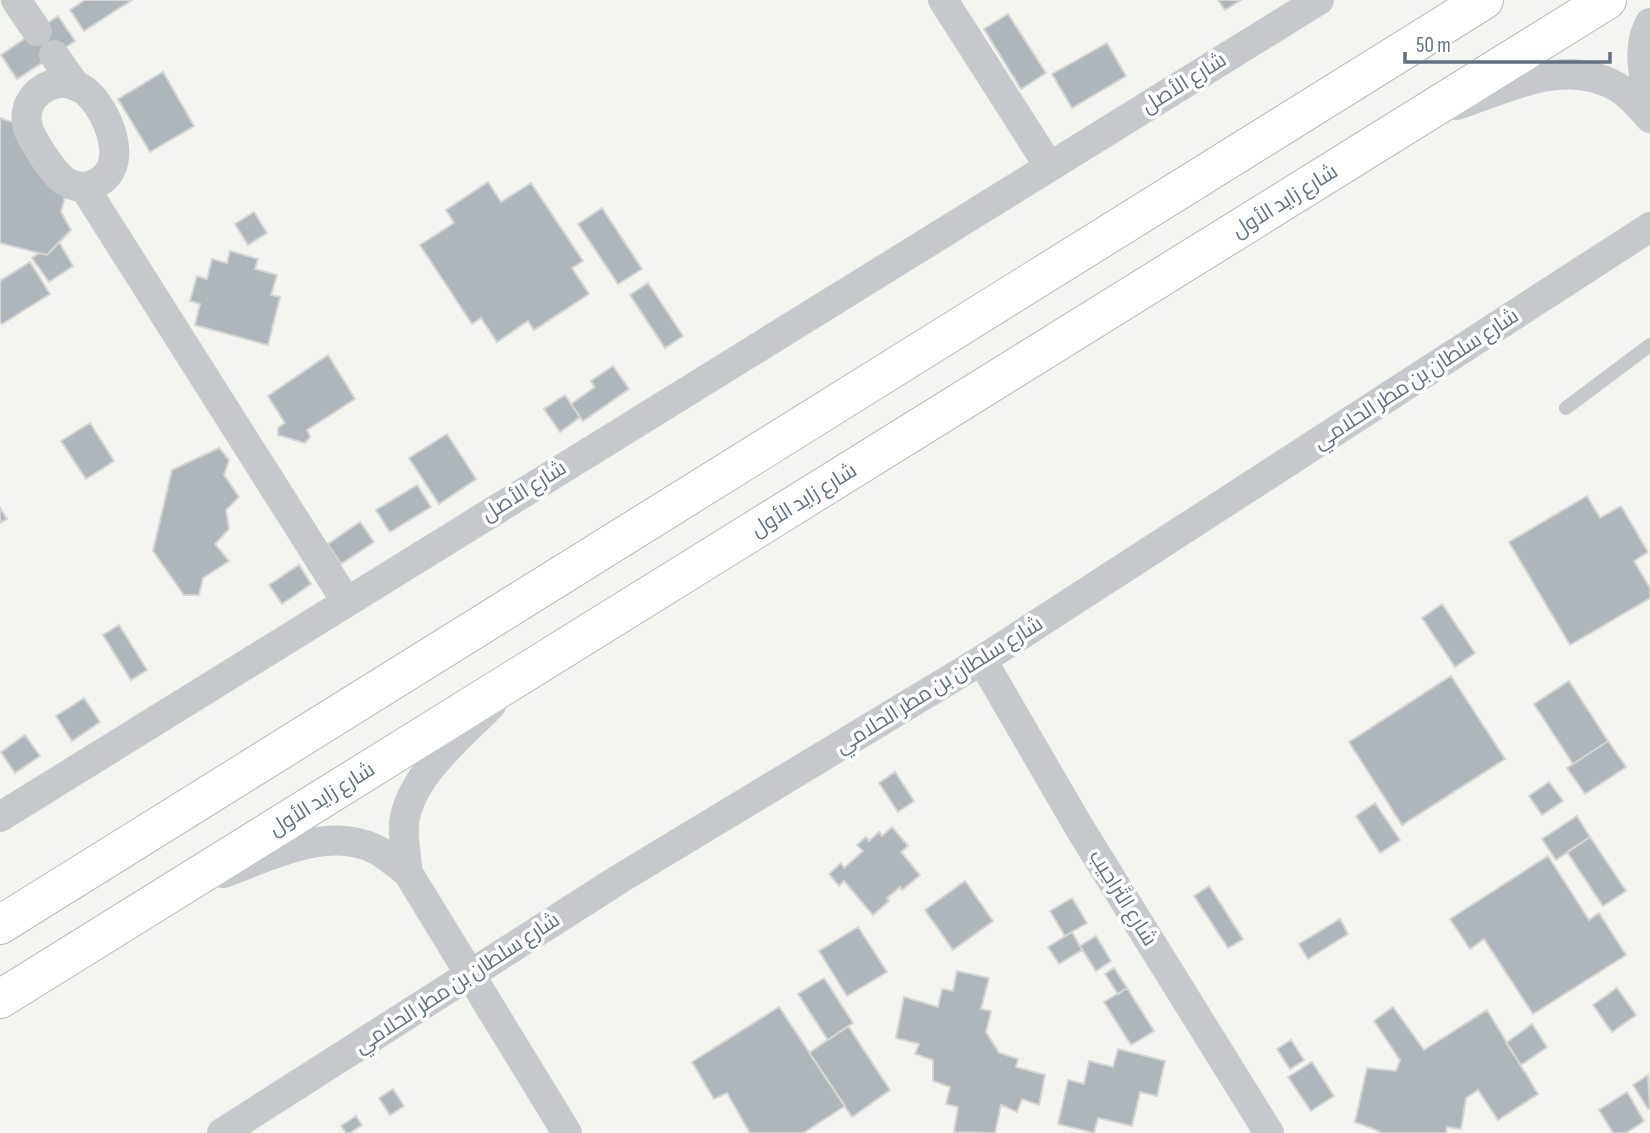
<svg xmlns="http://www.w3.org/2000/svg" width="1650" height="1133" viewBox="0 0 1650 1133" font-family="'Sofia Sans Condensed',Cairo,sans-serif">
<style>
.building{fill:#aeb5bb;stroke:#d5d5d3;stroke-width:2}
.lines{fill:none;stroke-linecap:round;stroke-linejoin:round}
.primary-casing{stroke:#b8bbbf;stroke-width:40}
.service{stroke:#c6c9cc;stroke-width:14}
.minor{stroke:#c6c9cc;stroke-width:30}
.primary{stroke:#fff;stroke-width:38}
.labels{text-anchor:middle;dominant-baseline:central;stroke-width:7;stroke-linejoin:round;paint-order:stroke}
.street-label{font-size:21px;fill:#617183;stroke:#fff}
</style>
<rect width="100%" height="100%" fill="#f4f5f0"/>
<path class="building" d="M85,0h47l-48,31 -14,-21z
M1218,0h23l-16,10z
M1008,14l38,59 -25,16 -37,-60z
M58,16l17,25 -58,38 -16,-24z
M1107,43l19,33 -54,32 -20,-34z
M163,72l31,54 -44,26 -32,-53z
M0,118l23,8 42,70 -4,16 10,18 -24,25 -47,-12z
M488,182l13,20 30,-19 52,78 -11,7 17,26 -55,36 -6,-9 -31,21 -16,-24 -9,6 -52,-79 34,-22 -8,-13z
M602,208l40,61 -24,15 -40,-60z
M254,212l13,21 -19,12 -13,-21z
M59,242l14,24 -24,16 -17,-24 7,-5 8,2z
M230,251l28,8 -3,10 22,6 -6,20 9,2 -12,48 -73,-20 5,-21 -10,-3 7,-25 10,3 5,-20 15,4z
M30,262l20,32 -48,30 -2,-3v-40z
M648,283l35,53 -18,12 -35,-53z
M328,355l27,44 -48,31 3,7 -5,6 -27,-8v-7l7,-5 -17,-27z
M613,366l16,23 -46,32 -12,-17 24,-17 -4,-6z
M565,395l15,22 -20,15 -16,-23z
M90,423l24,38 -28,18 -25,-38z
M447,434l29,45 -37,25 -30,-46z
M219,448l10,12 -5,15 15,22 -13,13 3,19 -14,15 14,17 -26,17 -4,17h-15l-31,-44 19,-81z
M417,485l14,22 -41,25 -14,-22z
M1587,496l13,22 21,-12 27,46 -14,9 16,27v10l-80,47 -61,-103z
M0,508l7,11 -7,4z
M360,522l14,20 -33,22 -13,-20z
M299,565l12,19 -29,20 -13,-19z
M1442,604l33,49 -20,14 -33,-49z
M119,625l28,45 -16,10 -28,-45z
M1451,676l54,83 -103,66 -53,-83z
M1569,681l39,60 -35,23 -39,-60z
M84,698l16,24 -28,19 -16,-25z
M25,735l15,21 -25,17 -14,-21z
M1608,741l18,26 -41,27 -18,-26z
M895,772l19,29 -16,11 -19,-29z
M1549,782l14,19 -21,14 -13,-19z
M1375,803l25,37 -20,13 -24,-37z
M1577,816l13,21 -34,23 -14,-21z
M892,827l16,19 -7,6 19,23 -18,15 -2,-3 -13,11 2,3 -16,14 -29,-34 -5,5 -10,-12 12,-11 3,5 19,-17 -6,-6 9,-8 3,4 10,-9 3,4z
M1590,837l36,54 -23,15 -36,-54z
M1548,856l41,64 10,-7 27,42 -93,59 -49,-75 -14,10 -20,-30z
M965,881l28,40 -40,29 -28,-40z
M1209,886l34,53 -15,9 -34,-52z
M1072,898l15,25 -22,13 -15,-25z
M1340,919l8,15 -40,25 -9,-15z
M858,927l29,45 -40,24 -28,-45z
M1072,932l10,18 -23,14 -11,-17z
M1096,936l15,25 -15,10 -16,-25z
M1114,968l13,20 -9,6 -13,-20z
M957,971l32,7 -8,31 10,2 -5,21 13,21 19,6 -2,8 29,8 -6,30 -17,-6 -5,13 -16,-7 -6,28 -41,-1 4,-25 -12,-3 4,-17 -17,-6v-21l-18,-6 4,-10 -23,-6 8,-41 34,10 4,-18 11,2z
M824,978l29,45 -25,17 -30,-46z
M1127,988l27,43 -23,14 -27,-43z
M1617,988l19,27 -24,17 -19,-27z
M779,1007l66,99 -42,27h-53l-23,-40 -13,6 -22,-37z
M1393,1007l31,43 63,-40 51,84 -40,26 -20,-30 -12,8 -5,31 -14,-2 -1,6h-68l1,-2 -24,-9 12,-54 29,3 4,-11 -26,-39z
M1532,1024l15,23 -26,18 -15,-22z
M848,1026l42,64 -38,27 -43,-64z
M1291,1040l13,20 -14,9 -13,-20z
M1118,1049l47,12 -8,35 -17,-4 -8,34 -34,-8 -4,15 -36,-9 10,-44 16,4 5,-23 24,6z
M1312,1062l22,34 -23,15 -23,-34z
M1648,1075l2,33 -2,1 -15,-24z
M393,1089l11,17 -14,9 -11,-17z
M1627,1092l17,29 -18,12h-13l-14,-23z
M356,1116l6,9 -12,8h-4l-5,-7z"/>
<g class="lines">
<g class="primary-casing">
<path id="primary" d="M0,925l1484,-925
M0,999l1607,-999"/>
</g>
<path class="service" d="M1566,408l84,-63"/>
<path class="minor" d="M16,0l21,31
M943,0l106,166
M1650,23c-13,23 -7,53 0,77
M54,55l21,30
M64,82c7,2 14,4 20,8 24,18 50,81 8,95 -25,8 -38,-13 -50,-31 -4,-7 -10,-15 -13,-23 -9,-27 9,-46 35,-49z
M1457,105c51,-17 110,-49 162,-17 12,7 21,19 31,30
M84,187l262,414
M982,660l97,167 190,306
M0,817l1319,-817
M223,873c46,-16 106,-49 154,-23 11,6 21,15 31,23l159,260
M408,873c-2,-16 -5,-34 -4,-50 6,-47 55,-85 87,-118
M222,1133l399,-255 361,-218 668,-433"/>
<use href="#primary" class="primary"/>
</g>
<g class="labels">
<g class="street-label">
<text transform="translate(1184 83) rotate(-32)">شارع الأصل</text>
<text transform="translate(1285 201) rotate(-32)">شارع زايد الأول</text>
<text transform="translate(1416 379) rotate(-33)">شارع سلطان بن مطر الحلامي</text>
<text transform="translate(524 491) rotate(-32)">شارع الأصل</text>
<text transform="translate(804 500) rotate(-32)">شارع زايد الأول</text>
<text transform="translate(939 685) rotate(-32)">شارع سلطان بن مطر الحلامي</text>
<text transform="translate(322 799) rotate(-32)">شارع زايد الأول</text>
<text transform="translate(1123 898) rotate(58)">شارع التَّراحِيب</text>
<text transform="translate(457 983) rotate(-33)">شارع سلطان بن مطر الحلامي</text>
</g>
</g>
<path d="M1405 52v10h205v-10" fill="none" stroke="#617183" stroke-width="3.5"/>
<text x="1416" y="52" font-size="21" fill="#617183" stroke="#ffffff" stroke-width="5" paint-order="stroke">50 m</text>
</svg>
